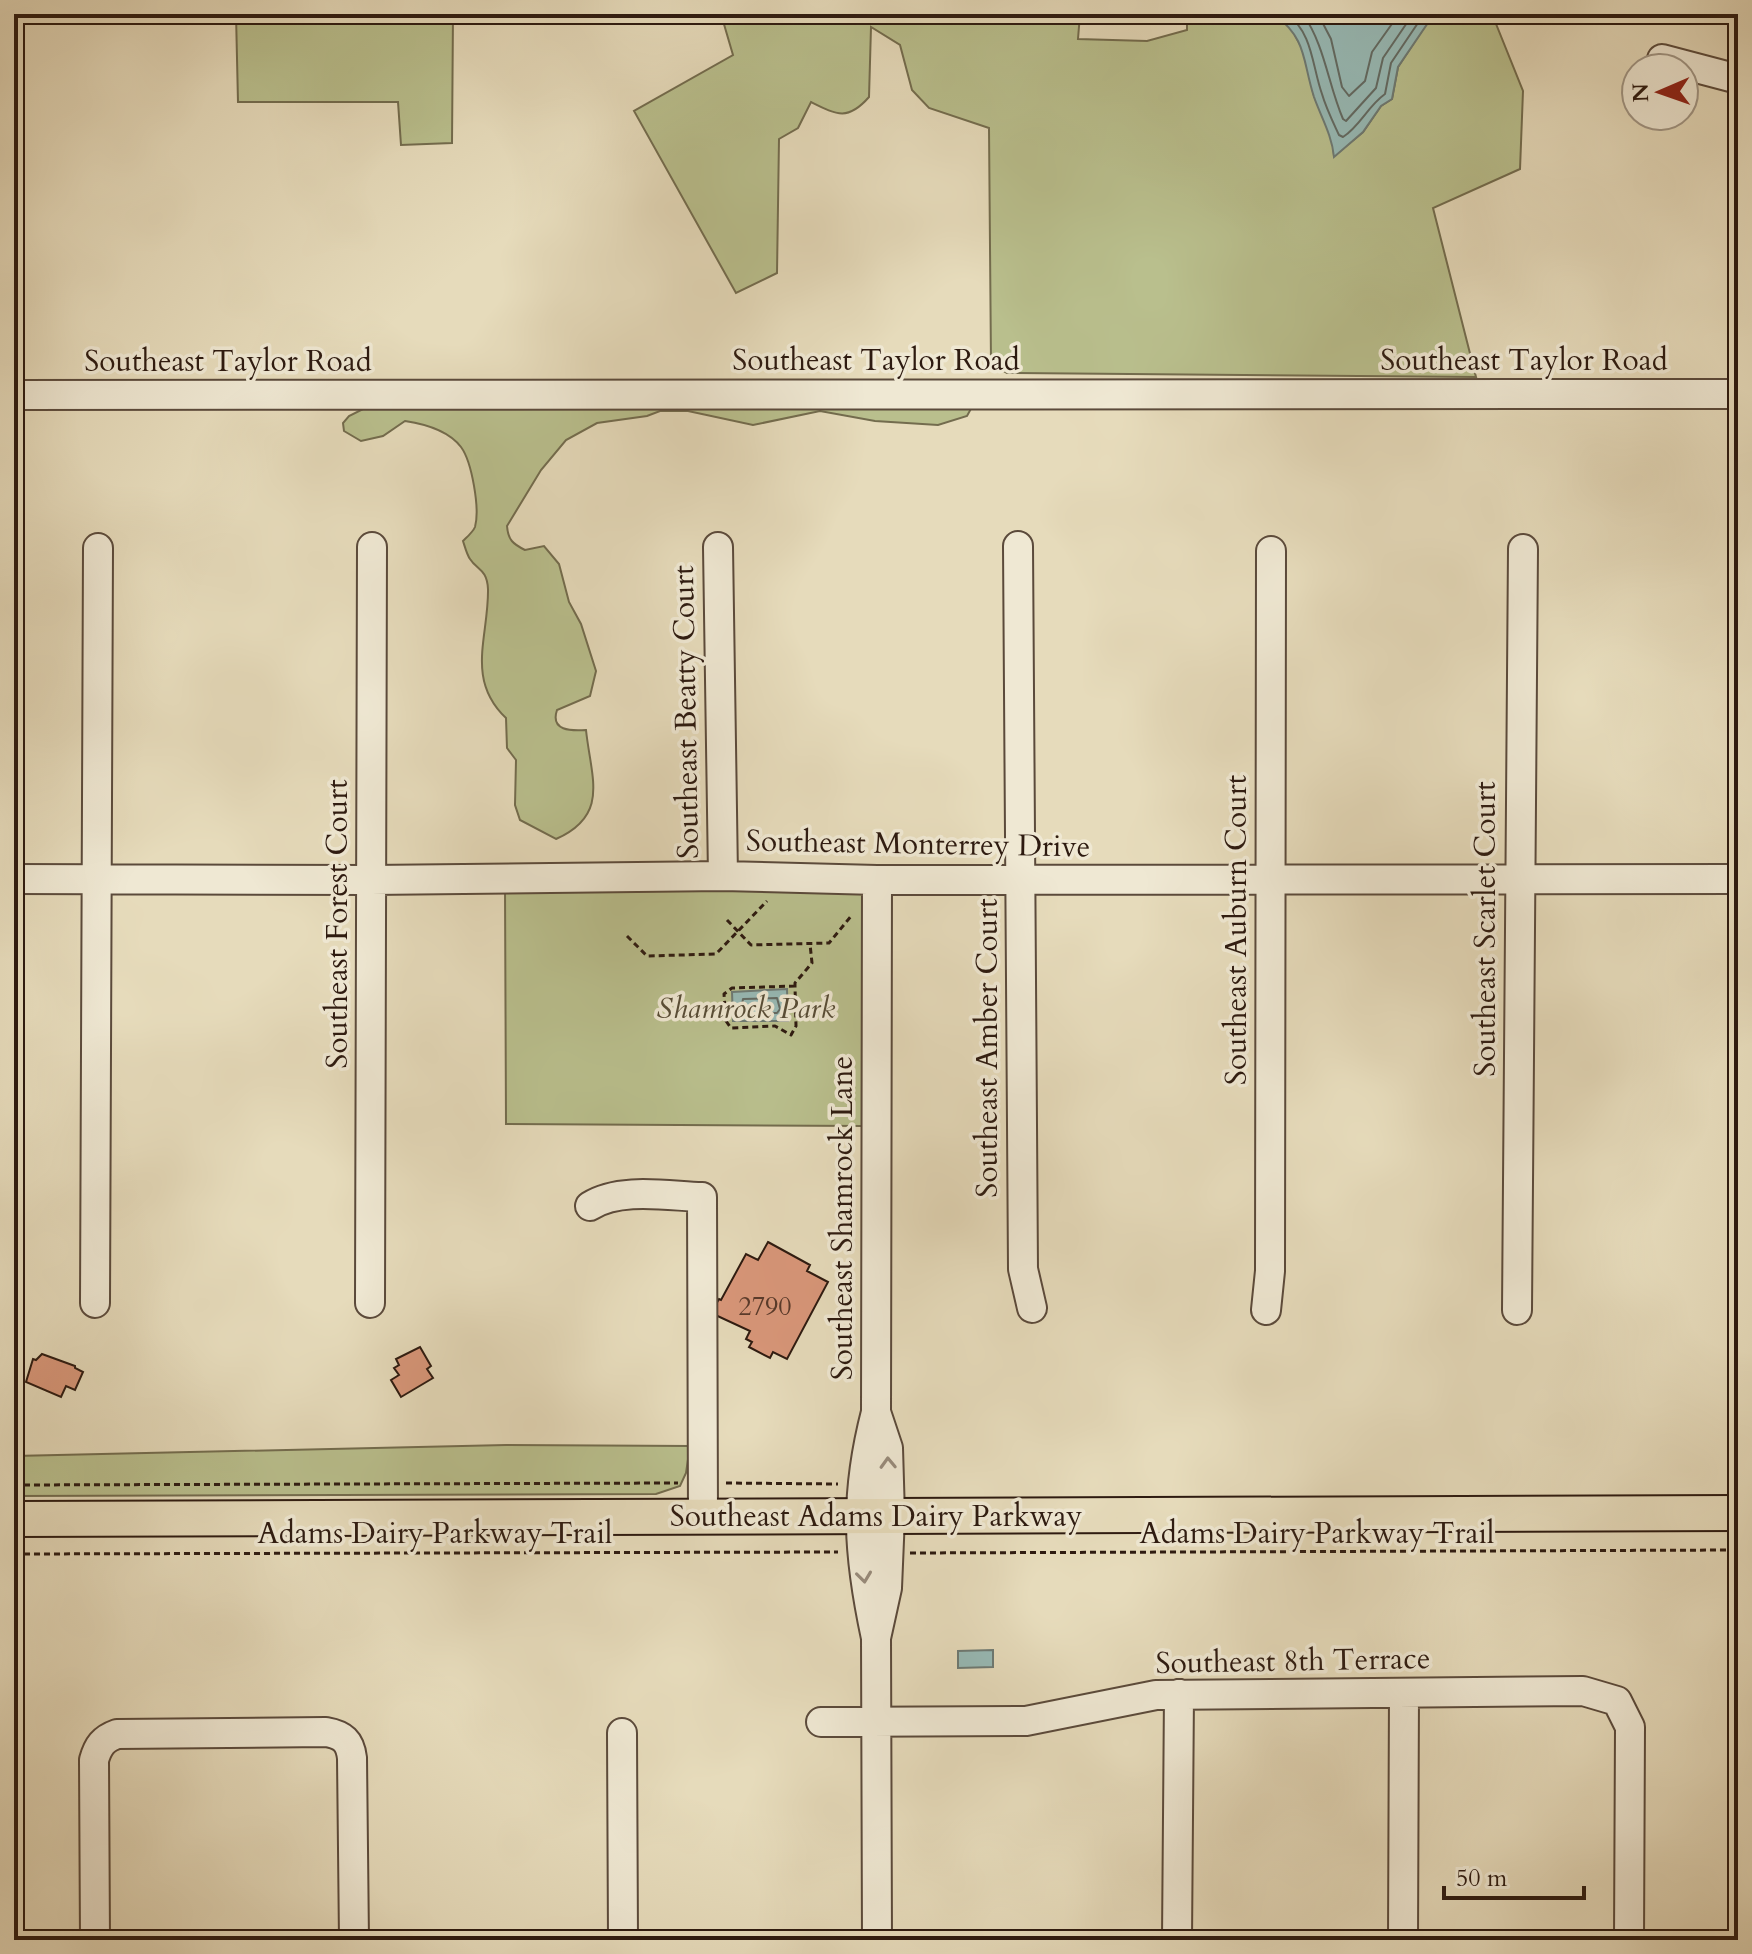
<svg xmlns="http://www.w3.org/2000/svg" width="1752" height="1954" viewBox="0 0 1752 1954" font-family="Cardo,serif">
<style>
.green{fill:#b9bf8d;stroke:#736c4e;stroke-width:2}
.water{fill:#97bab6;stroke:#6d7a74;stroke-width:2}
.lines{fill:none;stroke-linecap:round;stroke-linejoin:round}
.shore{stroke:#626a63;stroke-width:2}
.building{fill:#d9977a;stroke:#2d1a10;stroke-width:2}
.minor-casing{stroke:#5b4a3b;stroke-width:32}
.major-casing{stroke:#2d1a10;stroke-width:38}
.path{stroke:#2d1a10;stroke-width:3;stroke-dasharray:6 4;stroke-linecap:butt}
.minor{stroke:#efe8d3;stroke-width:28}
.major{stroke:#e6dbbb;stroke-width:34}
.oneway{stroke:#988b7b}
.labels{text-anchor:middle;dominant-baseline:central;stroke-width:7;stroke-linejoin:round;paint-order:stroke}
.number-label{font-size:26px;fill:#58392a}
.street-label{font-size:30px;fill:#2d1a10;stroke:#efe8d3}
.park-label{font-size:30px;font-style:italic;fill:#574c36;stroke:#efe8d3}
</style>
<rect width="100%" height="100%" fill="#e6dbbb"/>
<filter id="stains"><feTurbulence type="fractalNoise" baseFrequency=".0025" numOctaves="4"/><feColorMatrix values="0 0 0 0 .2 0 0 0 0 .09 0 0 0 0 .02 0 0 0 .5 -.17"/></filter>
<radialGradient id="worn" r=".72"><stop offset=".6" stop-color="#630" stop-opacity="0"/><stop offset="1" stop-color="#630" stop-opacity=".3"/></radialGradient>
<path class="green" d="M236,14h217l-1,129 -51,2 -3,-43h-160z
M721,14h359l-2,25 69,2 40,-11v-16h87l16,12 13,24 11,46 19,45 1,15 29,-24 18,-26 11,-7 6,-32 35,-53h59l31,77 -3,78 -87,39 43,169 -469,-4 -16,-9 -2,-236 -60,-20 -17,-18 -12,-45 -29,-18 -2,70c-21,24 -32,18 -58,5l-13,26 -19,11 -2,134 -41,20 -102,-182 99,-56z
M375,403l598,2 -6,11 -29,9 -63,-4 -55,-10 -67,14 -65,-14h-28l-13,5 -50,7 -31,17 -25,30 -34,56c1,14 6,18 18,24l19,-4 15,18 10,38 12,22 15,47 -6,25 -33,14c-7,21 14,21 29,20 5,48 24,85 -30,109l-36,-19 -5,-15 1,-45 -9,-12 -1,-30c-41,-39 -17,-82 -18,-129 -1,-20 -11,-19 -18,-30 -3,-4 -5,-12 -7,-18 4,-4 10,-9 12,-14 5,-18 -3,-65 -14,-80 -13,-17 -36,-23 -56,-26l-22,15 -22,5 -17,-10 -1,-8 6,-7z
M505,887l361,5 -2,234 -358,-2z
M506,1445l184,1 -4,27 -6,13 -24,8 -642,2v-40z"/>
<path class="water" d="M1274,14h160l-36,53 -6,32 -11,7 -18,26 -29,25c-2,-22 -13,-40 -20,-60 -12,-37 -6,-57 -40,-83z
M787,989l1,32h-55l-1,-29z
M993,1650v17l-35,1v-17z"/>
<g class="lines">
<path class="shore" d="M1287,14c26,19 25,52 35,80 4,14 11,28 17,41l4,2c17,-11 25,-31 42,-43l6,-31 33,-49
M1303,14c22,32 25,70 40,105l3,2 30,-33 7,-30 30,-44
M1318,14l13,25 11,48 7,9 16,-15 7,-29 27,-38
M777,998l3,11 -3,4h-33l-3,-2 2,-12z"/>
</g>
<path class="building" d="M768,1242l42,23 -3,6 21,11 -41,77 -14,-7 -3,6 -21,-11 3,-5 -6,-3 4,-8 -39,-18 8,-14 2,1 25,-46 12,6z
M420,1347l11,19 -4,3 6,9 -32,19 -10,-17 8,-5 -5,-7 5,-3 -3,-6z
M42,1354l33,12v2l8,4 -8,18 -9,-4 -5,11 -35,-15 7,-23 3,1z"/>
<g class="lines">
<g class="minor-casing">
<path id="minor" d="M1662,59l76,20
M14,395l1724,-1
M1018,546l5,723 9,39
M718,547l5,329
M14,879l357,1 352,-4 154,4 861,-1
M590,1206c30,-19 78,-10 112,-9l1,319
M95,1303l3,-755
M370,1303l2,-756
M1266,1310l4,-39 1,-720
M1517,1310l6,-761
M876,1412l12,36 2,68 -3,72 -11,50 1,302
M876,1638c-18,-84 -22,-141 0,-226l1,-532
M821,1722l205,-1 130,-26 427,-4 34,10 13,26 -1,213
M622,1733l1,207
M95,1940l-1,-180c4,-14 9,-21 23,-26l209,-2c17,3 24,9 26,26l2,182
M1177,1940l2,-246
M1403,1940l1,-247"/>
</g>
<g class="major-casing">
<path id="major" d="M14,1519l1724,-6"/>
</g>
<path class="path" d="M727,920l24,25 78,-2 23,-28
M627,936l20,20 69,-2 51,-53
M795,986l-63,2 -8,6 2,27 5,7 44,-2 16,9 5,-9 -1,-40v-3l17,-20 -2,-19
M726,1483l112,1
M14,1485l664,-2
M910,1553l828,-3
M14,1554l824,-2"/>
<use href="#minor" class="minor"/>
<use href="#major" class="major"/>
</g>
<defs><path id="oneway-chevron" d="M-2-3.5L2.5 0L-2 3.5" fill="none" stroke-width="1.6" stroke-linecap="round" stroke-linejoin="round" transform="scale(2)"/></defs>
<g class="oneway">
<use href="#oneway-chevron" transform="translate(888 1463) rotate(-92)"/>
<use href="#oneway-chevron" transform="translate(864 1577) rotate(83)"/>
</g>
<g class="labels">
<g class="number-label">
<text x="765" y="1306">2790</text>
</g>
<g class="street-label">
<text x="876" y="360">Southeast Taylor Road</text>
<text x="1524" y="360">Southeast Taylor Road</text>
<text x="228" y="361">Southeast Taylor Road</text>
<text transform="translate(686 712) rotate(-91)">Southeast Beatty Court</text>
<text transform="translate(918 844) rotate(1)">Southeast Monterrey Drive</text>
<text transform="translate(337 924) rotate(-90)">Southeast Forest Court</text>
<text transform="translate(1485 929) rotate(-90)">Southeast Scarlet Court</text>
<text transform="translate(1236 930) rotate(-90)">Southeast Auburn Court</text>
<text transform="translate(987 1048) rotate(-90)">Southeast Amber Court</text>
<text transform="translate(842 1218) rotate(-90)">Southeast Shamrock Lane</text>
<text x="876" y="1516">Southeast Adams Dairy Parkway</text>
<text x="435" y="1533">Adams Dairy Parkway Trail</text>
<text x="1317" y="1533">Adams Dairy Parkway Trail</text>
<text transform="translate(1293 1661) rotate(-1)">Southeast 8th Terrace</text>
</g>
<g class="park-label">
<text x="746" y="1008">Shamrock Park</text>
</g>
</g>
<rect width="1752" height="1954" fill="none" stroke="#e6dbbb" stroke-width="48"/>
<rect x="16" y="16" width="1720" height="1922" fill="none" stroke="#2d1a10" stroke-width="4"/>
<rect x="24" y="24" width="1704" height="1906" fill="none" stroke="#2d1a10" stroke-width="2"/>
<g transform="translate(1660 92) rotate(268)"><circle r="38" fill="#efe8d3" stroke="#a19685" stroke-width="2"/>
<path d="M0-6L14 30L0 20L-14 30Z" fill="#8f2418"/>
<text y="-12" font-size="22" font-weight="bold" text-anchor="middle" fill="#2d1a10">N</text>
</g>
<path d="M1444 1886v12h140v-12" fill="none" stroke="#2d1a10" stroke-width="4"/>
<text x="1456" y="1886" font-size="24" fill="#2d1a10" stroke="#efe8d3" stroke-width="6" paint-order="stroke">50 m</text>
<rect width="100%" height="100%" filter="url(#stains)"/>
<rect width="100%" height="100%" fill="url(#worn)"/>
</svg>
